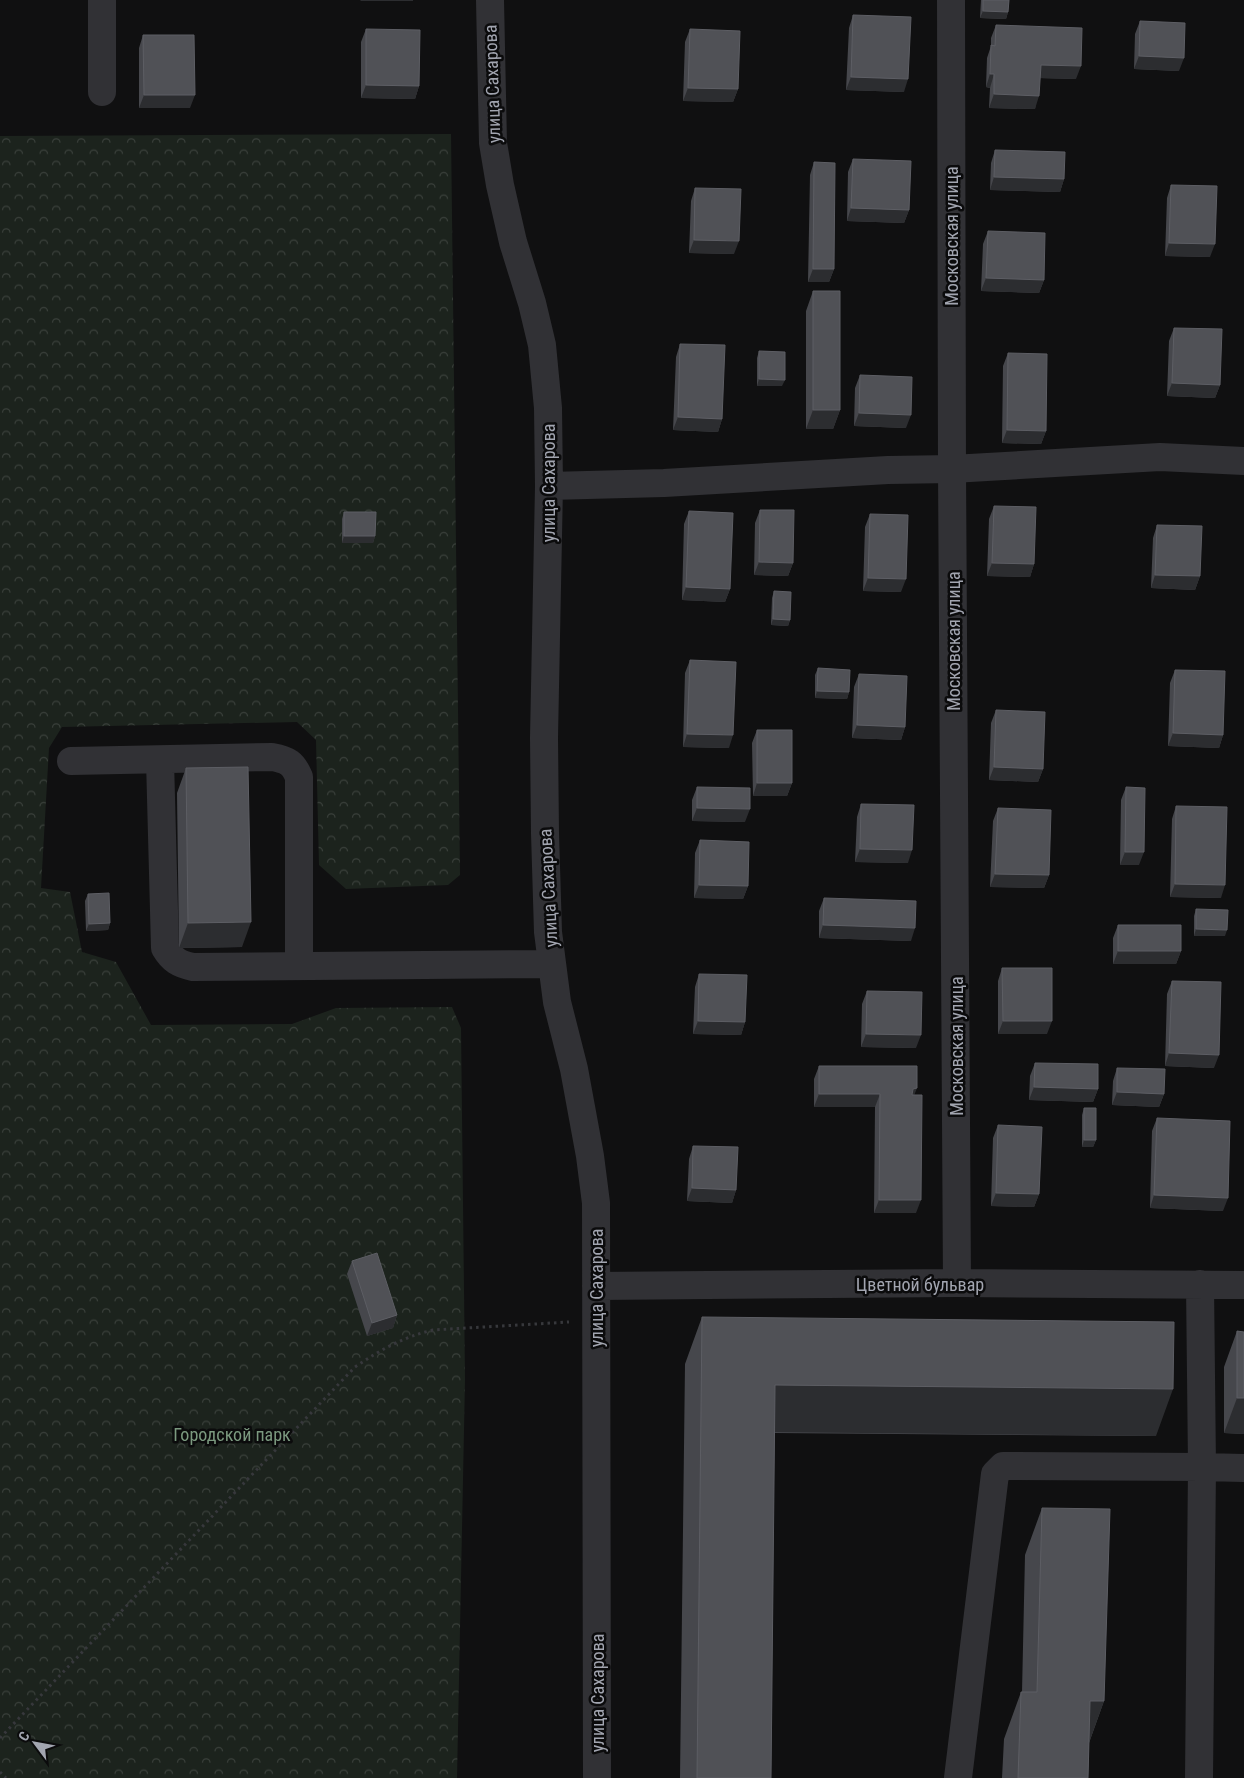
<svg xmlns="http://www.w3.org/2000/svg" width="1244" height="1778" viewBox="0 0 1244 1778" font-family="'Roboto Condensed',sans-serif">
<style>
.park{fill:url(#park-crowns)}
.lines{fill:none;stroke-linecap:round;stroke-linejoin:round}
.path{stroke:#37383c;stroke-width:3;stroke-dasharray:2.5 4;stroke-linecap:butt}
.minor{stroke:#313135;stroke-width:28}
.wall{fill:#46474c}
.shaded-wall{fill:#2c2d30}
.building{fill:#505156;stroke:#5d5e64}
.labels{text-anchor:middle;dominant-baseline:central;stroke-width:5;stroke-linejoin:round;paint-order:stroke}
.street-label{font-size:18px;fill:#a2a5b0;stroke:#0b0b0c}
.park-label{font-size:18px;fill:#7b997f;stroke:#0b0b0c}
</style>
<defs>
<pattern id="park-crowns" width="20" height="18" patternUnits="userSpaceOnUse" patternTransform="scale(1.25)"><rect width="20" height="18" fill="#1c231d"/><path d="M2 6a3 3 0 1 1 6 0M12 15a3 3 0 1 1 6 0" fill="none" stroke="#3a403b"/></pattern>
</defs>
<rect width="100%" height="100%" fill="#101011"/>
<path class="park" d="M451,134l9,741 -12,10 -102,4 -27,-24 -3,-125 -19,-18 -235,5 -13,21 -8,140 29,4 12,60 34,10 35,63 141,-1 44,-16 116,-1 9,21 4,351 -8,399h-457v-1642z"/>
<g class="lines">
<path class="path" d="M0,1738l355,-371c25,-17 48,-30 78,-37l136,-8
M0,1772l6,6"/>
<path class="minor" d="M102,0v92
M490,0l3,143 7,42 13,57 19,61 10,42 6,63 1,78 -5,252 1,95 3,99 9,70 17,67 16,87 6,47 1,575
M951,0l1,469 5,814
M549,486l115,-3 224,-13 64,-1 208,-12 84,4
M160,760l5,188c7,12 14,16 28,19l359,-3
M71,761l201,-4c16,3 21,6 27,20v189
M596,1286l361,-3 287,2
M958,1778l37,-304 8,-8 199,1 42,1
M1199,1778l3,-311 -2,-183"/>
</g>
<path class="wall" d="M981,0h28l-1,12 -2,7 -26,-1z
M853,15l51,77 -58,-2 3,-62z
M1140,21l39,50 -45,-2 1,-35z
M996,25l80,54 -36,-1 -5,31 -46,-1 1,-20 -4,-1 1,-29 4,-12v-8z
M366,29l53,57 -4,13 -54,-1v-56z
M690,29l48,60 -5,13 -50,-1 2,-59z
M143,35l47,73h-51v-60z
M995,150l69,29 -4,13 -70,-2 1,-27z
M853,159l56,51 -5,13 -57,-2 1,-49z
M814,162l20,107 -5,13h-21l2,-107z
M1171,185l39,72 -45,-1 2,-58z
M695,188l39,66 -45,-1 2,-52z
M988,231l56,49 -5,13 -58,-2 2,-47z
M813,291l27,119 -7,19h-27v-118z
M1174,328l46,57 -5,13 -48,-2 2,-55z
M680,344l42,75 -4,13 -45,-2 3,-73z
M759,351l23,35h-25v-28z
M1008,353l38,78 -5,13 -39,-1 1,-77z
M860,375l46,53 -52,-2 1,-38z
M994,506l40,58 -4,13 -43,-1 2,-57z
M760,510l33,53 -5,13 -34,-1 1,-52z
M689,511l41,78 -5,13 -43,-2 2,-76z
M344,512l31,24 -2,7h-31v-24z
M870,514l31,78 -38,-1 2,-64z
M1157,525l43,51 -5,14 -44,-2 2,-50z
M774,591l16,29 -2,6 -17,-1 1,-27z
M690,660l39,88 -46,-1 2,-74z
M818,668l31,24 -2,7 -32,-1v-23z
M1175,670l48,65 -4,13 -51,-2 2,-63z
M859,674l46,53 -4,13 -49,-2 2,-51z
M996,710l47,59 -5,13 -49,-2 2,-57z
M757,730l35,53 -5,13h-34l-1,-53z
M186,768l56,179 -63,1 -2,-155z
M697,787l48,35 -53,-1v-21z
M1126,787l13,78h-19l1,-65z
M861,804l47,59 -53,-1 2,-45z
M1176,806l45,92 -51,-1 2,-78z
M998,808l51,67 -5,13 -54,-1 3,-66z
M700,840l48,46 -5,13 -49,-1 1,-45z
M88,894l22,29 -2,7 -22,1 -1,-30z
M824,898l87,43 -92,-3v-27z
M1196,909l29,27h-31v-20z
M1118,925l63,26 -5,13h-63v-26z
M1002,968l45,66h-49v-53z
M699,974l46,48 -4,13 -48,-1 2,-47z
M1172,981l42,87 -49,-2 2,-72z
M867,991l49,57 -55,-1 1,-43z
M1035,1063l63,26 -5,13 -64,-2 1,-24z
M819,1066l95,29 2,118h-42l1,-106h-61v-28z
M1117,1068l47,26 -5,13 -47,-2 1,-24z
M1084,1108l12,32 -3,7h-11v-32z
M1157,1118l66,93 -73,-3 2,-77z
M998,1125l41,69 -5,13 -43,-1 2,-68z
M693,1146l43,44 -4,13 -45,-2 2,-42z
M352,1261l45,54 -4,13 -26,8 -20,-62z
M702,1317l454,119 -382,-3 -3,345h-91l5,-414z
M1237,1331l7,1v102l-20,-1v-66z
M1042,1508l62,193 -15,42 -1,35h-86l2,-39 17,-47h1l3,-137z"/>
<path class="shaded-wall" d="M361,0h52v1h-53z
M983,11l25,1 -2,7 -26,-1z
M1139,56l45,2 -5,13 -45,-2z
M1041,65l40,1 -5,13 -40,-1z
M990,74h4l-4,14 -4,-1z
M851,77l57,2 -4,13 -58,-2z
M366,85l53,1 -4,13 -54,-1z
M688,88l50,1 -5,13 -50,-1z
M994,94l45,2 -4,13 -46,-1z
M144,95h51l-5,13h-51z
M994,177l70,2 -4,13 -70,-2z
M851,208l58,2 -5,13 -57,-2z
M694,240l45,1 -5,13 -45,-1z
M1169,243l46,1 -5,13 -45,-1z
M813,269h21l-5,13h-21z
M986,278l58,2 -5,13 -58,-2z
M759,379l26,1 -3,6h-25z
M1172,383l48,2 -5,13 -48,-2z
M813,410h27l-7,19h-27z
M859,413l52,2 -5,13 -52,-2z
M678,417l44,2 -4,13 -45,-2z
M1007,430l39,1 -5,13 -39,-1z
M344,536h31l-2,7h-31z
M759,562l34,1 -5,13 -34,-1z
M992,563l42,1 -4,13 -43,-1z
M1155,575l45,1 -5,14 -44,-2z
M868,578l38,1 -5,13 -38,-1z
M686,587l44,2 -5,13 -43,-2z
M773,619l17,1 -2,6 -17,-1z
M817,691l32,1 -2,7 -32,-1z
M857,725l48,2 -4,13 -49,-2z
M1173,733l50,2 -4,13 -51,-2z
M687,734l46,1 -4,13 -46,-1z
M994,767l49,2 -5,13 -49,-2z
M757,783h35l-5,13h-34z
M697,808l53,1 -5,13 -53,-1z
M860,849l52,1 -4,13 -53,-1z
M1125,852h19l-5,13h-19z
M995,874l54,1 -5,13 -54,-1z
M1175,884l50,1 -4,13 -51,-1z
M699,885l49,1 -5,13 -49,-1z
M251,922l-9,25 -63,1 9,-25z
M110,923l-2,7 -22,1 3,-7z
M823,925l92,3 -4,13 -92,-3z
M1196,929l31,1 -2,6h-31z
M1118,951h63l-5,13h-63z
M698,1021l47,1 -4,13 -48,-1z
M1003,1021h49l-5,13h-49z
M866,1034l55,1 -5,13 -55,-1z
M1169,1053l50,2 -5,13 -49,-2z
M1034,1087l64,2 -5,13 -64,-2z
M917,1088l-5,13 1,-12z
M1117,1092l47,2 -5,13 -47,-2z
M819,1094h61l-5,13h-61z
M1084,1140h12l-3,7h-11z
M692,1188l44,2 -4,13 -45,-2z
M996,1193l43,1 -5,13 -43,-1z
M1154,1195l74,3 -5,13 -73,-3z
M879,1200h42l-5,13h-42z
M397,1315l-4,13 -26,8 5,-13z
M775,1385l398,4 -17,47 -399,-4z
M1237,1398h7v36l-20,-1z
M1090,1701h14l-17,47z"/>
<path class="building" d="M983,0h26l-1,12 -25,-1z
M853,15l58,2 -3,62 -57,-2z
M1140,21l45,2 -1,35 -45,-2z
M996,25l86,3 -1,38 -40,-1 -2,31 -45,-2v-20h-4l1,-29 4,1z
M366,29l54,1 -1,56 -53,-1z
M690,29l50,2 -2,58 -50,-1z
M143,35h51l1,60h-51z
M995,150l70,2 -1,27 -70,-2z
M853,159l58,2 -2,49 -58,-2z
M814,162l21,1 -1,106h-21z
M1171,185l46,1 -2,58 -46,-1z
M695,188l46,1 -2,52 -45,-1z
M988,231l57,2 -1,47 -58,-2z
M813,291h27v119h-27z
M1174,328l48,1 -2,56 -48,-2z
M680,344l45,1 -3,74 -44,-2z
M759,351l26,1v28l-26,-1z
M1008,353l39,1 -1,77 -39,-1z
M860,375l52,2 -1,38 -52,-2z
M994,506l42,1 -2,57 -42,-1z
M760,510h34l-1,53 -34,-1z
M689,511l44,2 -3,76 -44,-2z
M344,512h32l-1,24h-31z
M870,514l38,1 -2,64 -38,-1z
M1157,525l45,1 -2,50 -45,-1z
M774,591l17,1 -1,28 -17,-1z
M690,660l46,2 -3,73 -46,-1z
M818,668l32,2 -1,22 -32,-1z
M1175,670l50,1 -2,64 -50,-2z
M859,674l48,2 -2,51 -48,-2z
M996,710l49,2 -2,57 -49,-2z
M757,730h35v53h-35z
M248,767l3,155 -63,1 -2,-155z
M697,787l53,1v21l-53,-1z
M1126,787l19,1 -1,64h-19z
M861,804l53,1 -2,45 -52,-1z
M1176,806l51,1 -2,78 -50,-1z
M998,808l53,2 -2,65 -54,-1z
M700,840l49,2 -1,44 -49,-1z
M109,893l1,30 -21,1 -1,-30z
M824,898l92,3 -1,27 -92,-3z
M1196,909l32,1 -1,20 -31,-1z
M1118,925h63v26h-63z
M1002,968h50v53h-49z
M699,974l48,1 -2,47 -47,-1z
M1172,981l49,1 -2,73 -50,-2z
M867,991l55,1 -1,43 -55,-1z
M1035,1063l63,1v25l-64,-2z
M819,1066h98v22l-4,1 -1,6h10l-1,105h-42l1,-106h-61z
M1117,1068l48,1 -1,25 -47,-2z
M1084,1108h12v32h-12z
M1157,1118l73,3 -2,77 -74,-3z
M998,1125l44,2 -3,67 -43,-1z
M693,1146l45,1 -2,43 -44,-2z
M377,1253l20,62 -25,8 -20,-62z
M702,1317l472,5 -1,67 -398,-4 -4,393h-74z
M1237,1331l7,1v66h-7z
M1042,1508l68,1 -6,192h-14l-2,77h-70l3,-86h16z"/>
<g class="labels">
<g class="street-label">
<text transform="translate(492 84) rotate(-92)">улица Сахарова</text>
<text transform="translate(951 236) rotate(-90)">Московская улица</text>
<text transform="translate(548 483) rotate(-90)">улица Сахарова</text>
<text transform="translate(953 641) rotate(-90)">Московская улица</text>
<text transform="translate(548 888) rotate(-93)">улица Сахарова</text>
<text transform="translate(956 1046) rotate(-90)">Московская улица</text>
<text x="920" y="1284">Цветной бульвар</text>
<text transform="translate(596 1288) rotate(-90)">улица Сахарова</text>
<text transform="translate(597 1693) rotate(-90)">улица Сахарова</text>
</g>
<g class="park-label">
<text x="232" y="1434">Городской парк</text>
</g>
</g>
<g transform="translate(35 1743) rotate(302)" stroke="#0b0b0c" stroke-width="4" paint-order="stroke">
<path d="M0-4L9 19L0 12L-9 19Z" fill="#a2a5b0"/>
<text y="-8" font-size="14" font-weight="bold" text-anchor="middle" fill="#a2a5b0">С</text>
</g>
</svg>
